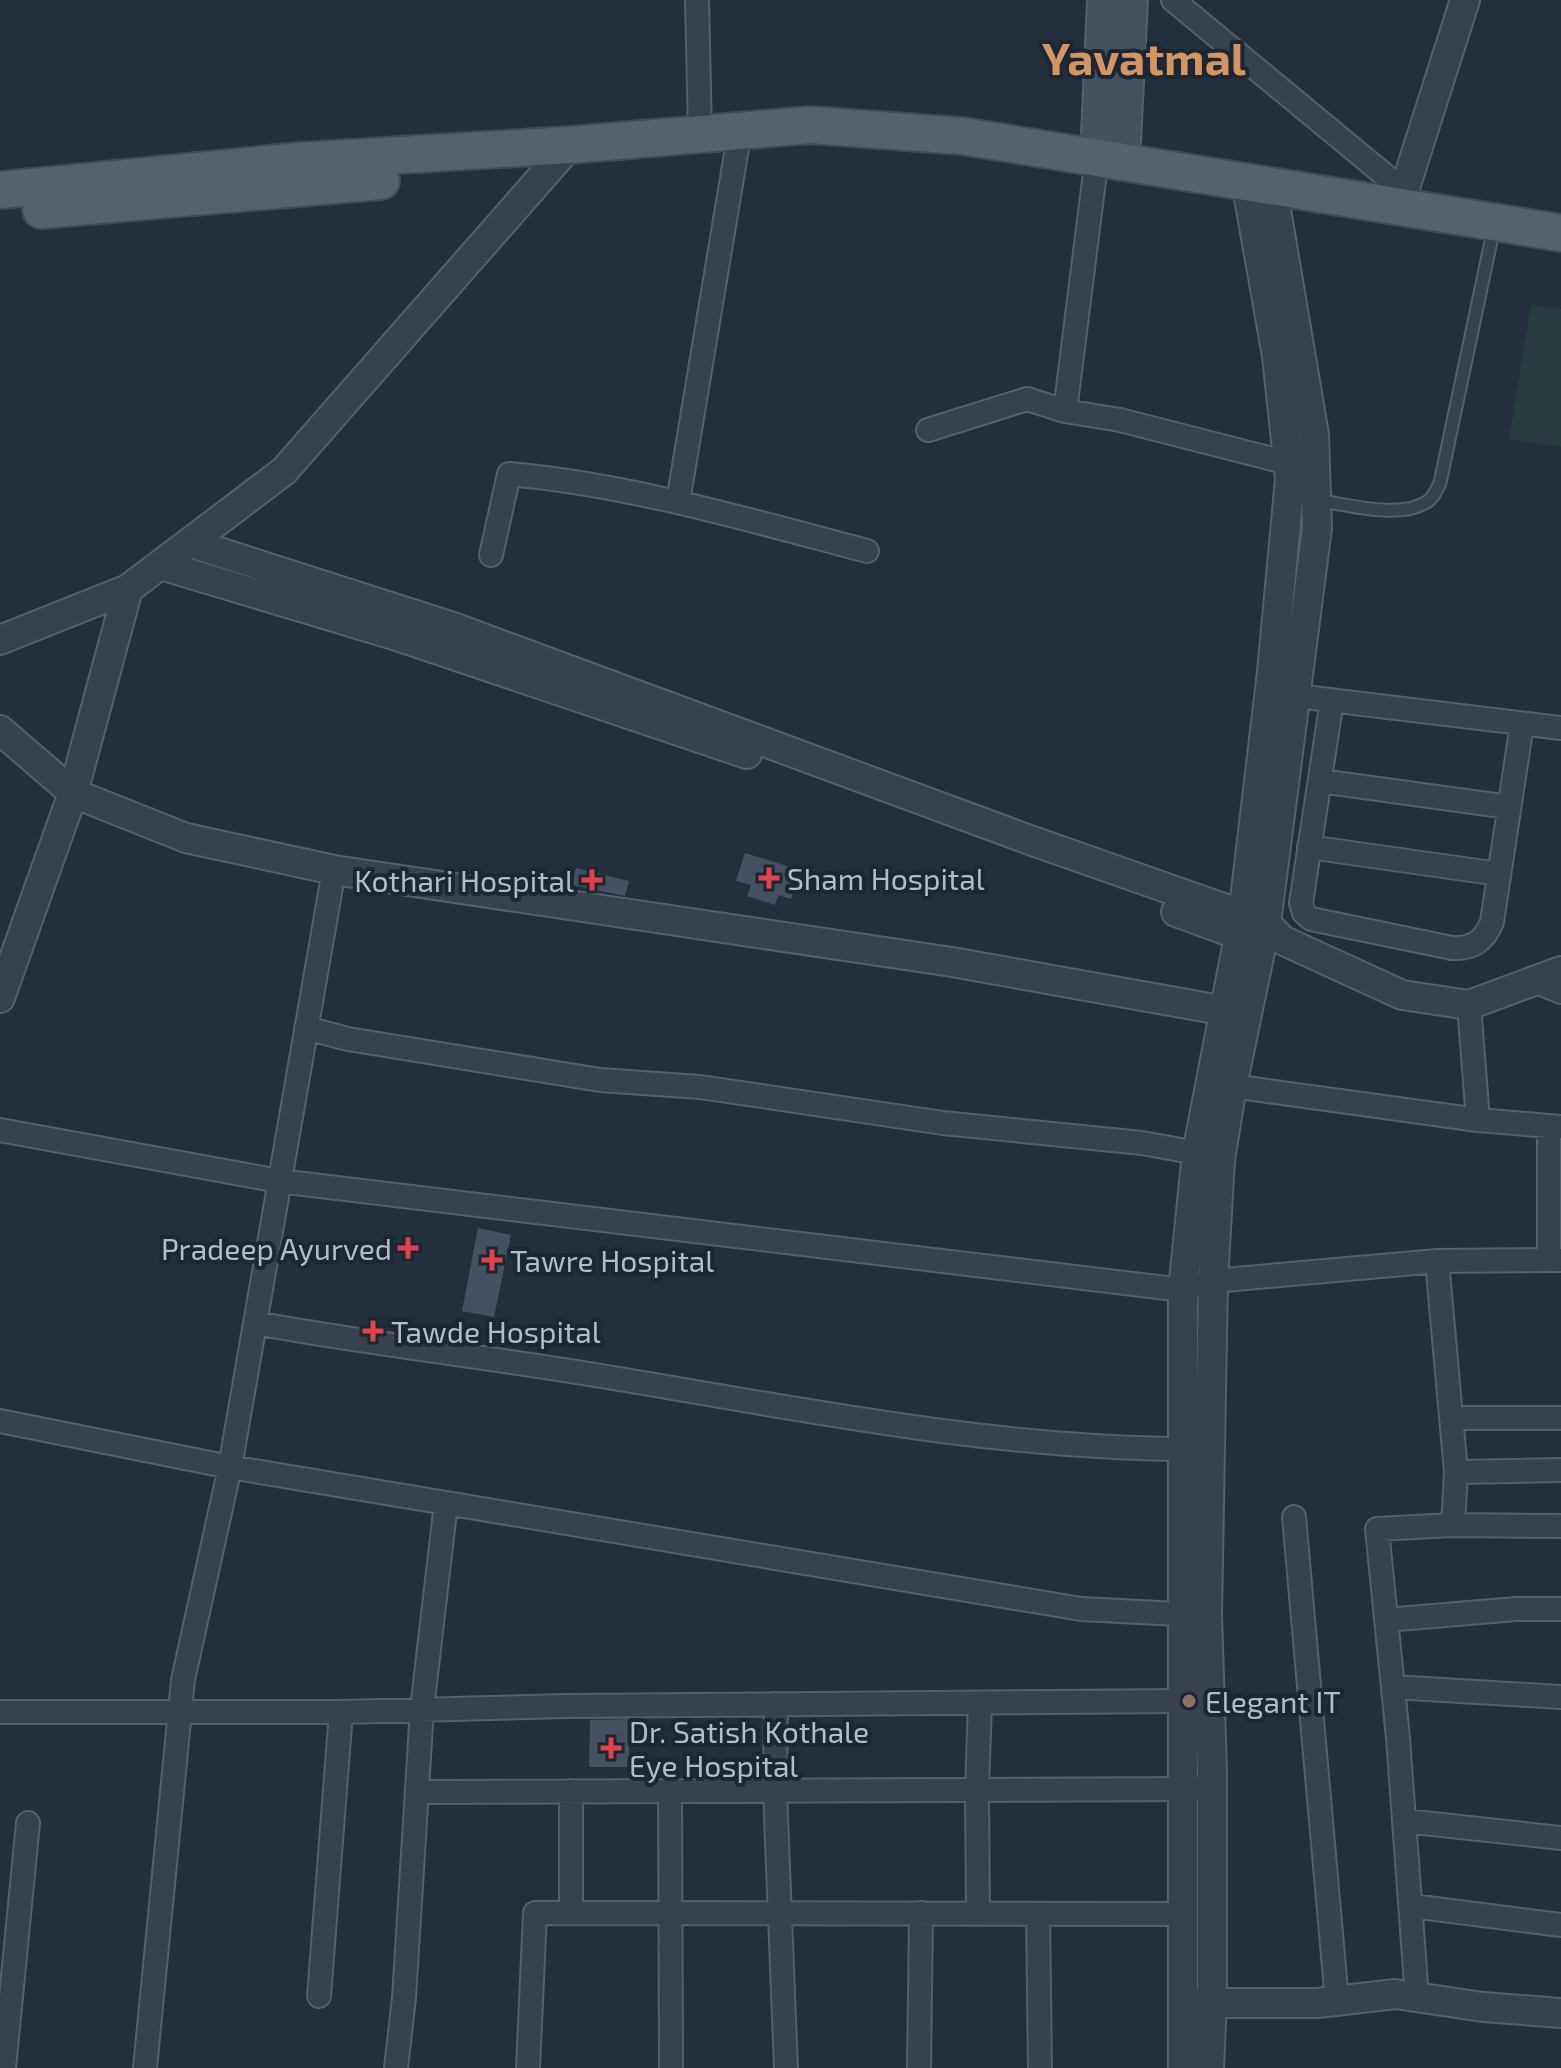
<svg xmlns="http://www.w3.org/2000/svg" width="1561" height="2068" viewBox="0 0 1561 2068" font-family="'Exo 2',sans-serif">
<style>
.green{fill:#263c3f}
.building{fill:#455162}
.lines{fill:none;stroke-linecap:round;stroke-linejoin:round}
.service-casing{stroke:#565f6c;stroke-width:15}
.minor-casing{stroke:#565f6c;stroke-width:26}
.tertiary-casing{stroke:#565f6c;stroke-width:32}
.secondary-casing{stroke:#565f6c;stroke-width:36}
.primary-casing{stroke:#414a57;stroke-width:40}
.service{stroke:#38414e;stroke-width:11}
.minor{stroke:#38414e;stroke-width:22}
.tertiary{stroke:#38414e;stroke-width:28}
.secondary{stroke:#465061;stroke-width:32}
.primary{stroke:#56606e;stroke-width:36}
.health-dot{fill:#e0444e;stroke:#1d2633;stroke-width:3}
.education-dot{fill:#8d6e63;stroke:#1d2633;stroke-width:3}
.labels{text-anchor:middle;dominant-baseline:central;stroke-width:8;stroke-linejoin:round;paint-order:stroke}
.poi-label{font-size:30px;fill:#b4bcc9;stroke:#1d2633;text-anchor:start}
.town-label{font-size:46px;font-weight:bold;fill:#d59563;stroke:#1d2633}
</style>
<rect width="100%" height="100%" fill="#242f3e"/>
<path class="green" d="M1531,305l30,4v138l-52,-8z"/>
<path class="building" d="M745,853l55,17 -9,29 -13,-4 -3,10 -28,-9 4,-11 -15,-4z
M576,868l53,13 -4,15 -53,-11z
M478,1228l33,7 -17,82 -32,-6z
M629,1719v48h-40l1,-47z"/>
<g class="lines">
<g class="service-casing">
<path id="service" d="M1315,500c30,4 83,19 110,3 8,-4 11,-12 15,-20l54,-256"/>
</g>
<g class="minor-casing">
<path id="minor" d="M697,0l3,133
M1173,0l231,191
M1065,411l32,-254
M928,430l99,-31 38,12 55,9 168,43
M678,502l62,-372
M491,555l18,-81c122,11 240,46 358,77
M1296,696l265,32
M1332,700l-31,203 3,10 7,6 141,29c21,1 32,-7 40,-26l30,-198
M1320,781l189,26
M1309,847l190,27
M1534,981l27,11
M1469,1005l9,115
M306,1028l42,11 252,41 100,7 243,36 199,20 55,10
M1232,1086l246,34 83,7
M0,1130l279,51 904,109 30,-9 224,-20 124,-1
M1549,1260v-133
M1437,1261l19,211 -3,53
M255,1323c121,22 243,35 364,56 187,31 375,69 564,70
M1451,1418h110
M0,1421l230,46 851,142 117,6
M1456,1472l105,-2
M1294,1517l43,484
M1386,1620l130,-11h45
M1393,1687l168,10
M776,1704l-1,87 11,277
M0,1712h341l225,-6 617,-5
M571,1791v122
M670,1791l1,277
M417,1792l783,-3
M1405,1821l156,17
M1412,1906l149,19
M978,1913l-1,-123 3,-86
M1038,1914l2,154
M319,1996l22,-284
M1417,1998l-19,-260 -21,-209 76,-4 108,1
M4,2068l24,-245
M145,2068l38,-388 47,-213 104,-597
M396,2068l8,-70 18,-289 24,-206
M528,2068l7,-155 647,1
M919,2068l2,-155"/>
</g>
<g class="tertiary-casing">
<path id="tertiary" d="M1402,205l2,-14 61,-191
M191,543l262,84 574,212 239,84 16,17 120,55 67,10 92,-34
M161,565l236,71 350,118
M0,640l128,-51 156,-118 286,-326
M0,730l73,63 113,45 148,32 618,92 291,52
M1176,912l82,30
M0,998l73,-205 55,-204
M1195,2003h123l77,-9 88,13 78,6
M1183,2068v-778l14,-137 46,-237 29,-244 18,-193 -13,-123 -31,-175
M1209,2068l3,-66v-231l-5,-156 6,-334 7,-121 12,-74 34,-163 51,-395 -3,-93 -42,-249"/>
</g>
<g class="secondary-casing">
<path id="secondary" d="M1097,157l7,-157
M1123,162l8,-162"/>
</g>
<g class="primary-casing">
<path id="primary" d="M0,190l300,-29 270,-16 240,-20 152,11 599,97
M41,210l340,-29"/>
</g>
<use href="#service" class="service"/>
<use href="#minor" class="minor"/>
<use href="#tertiary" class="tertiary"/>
<use href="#secondary" class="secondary"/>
<use href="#primary" class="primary"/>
</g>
<g class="health-dot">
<path d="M765 866h8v8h8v8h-8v8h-8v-8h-8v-8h8z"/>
<path d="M588 868h8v8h8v8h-8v8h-8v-8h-8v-8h8z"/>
<path d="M404 1236h8v8h8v8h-8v8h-8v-8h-8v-8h8z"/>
<path d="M488 1248h8v8h8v8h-8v8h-8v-8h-8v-8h8z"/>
<path d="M369 1319h8v8h8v8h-8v8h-8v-8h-8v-8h8z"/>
<path d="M607 1736h8v8h8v8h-8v8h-8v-8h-8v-8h8z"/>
</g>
<circle class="education-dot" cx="1189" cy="1701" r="8"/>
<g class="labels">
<g class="poi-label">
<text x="787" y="878">Sham Hospital</text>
<text x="574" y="880" text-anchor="end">Kothari Hospital</text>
<text x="392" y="1248" text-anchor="end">Pradeep Ayurved</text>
<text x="510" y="1260">Tawre Hospital</text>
<text x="391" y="1331">Tawde Hospital</text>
<text x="1205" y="1701">Elegant IT</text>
<text x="629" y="1731">Dr. Satish Kothale<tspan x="629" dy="34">Eye Hospital</tspan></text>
</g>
<g class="town-label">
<text x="1144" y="56">Yavatmal</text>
</g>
</g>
</svg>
